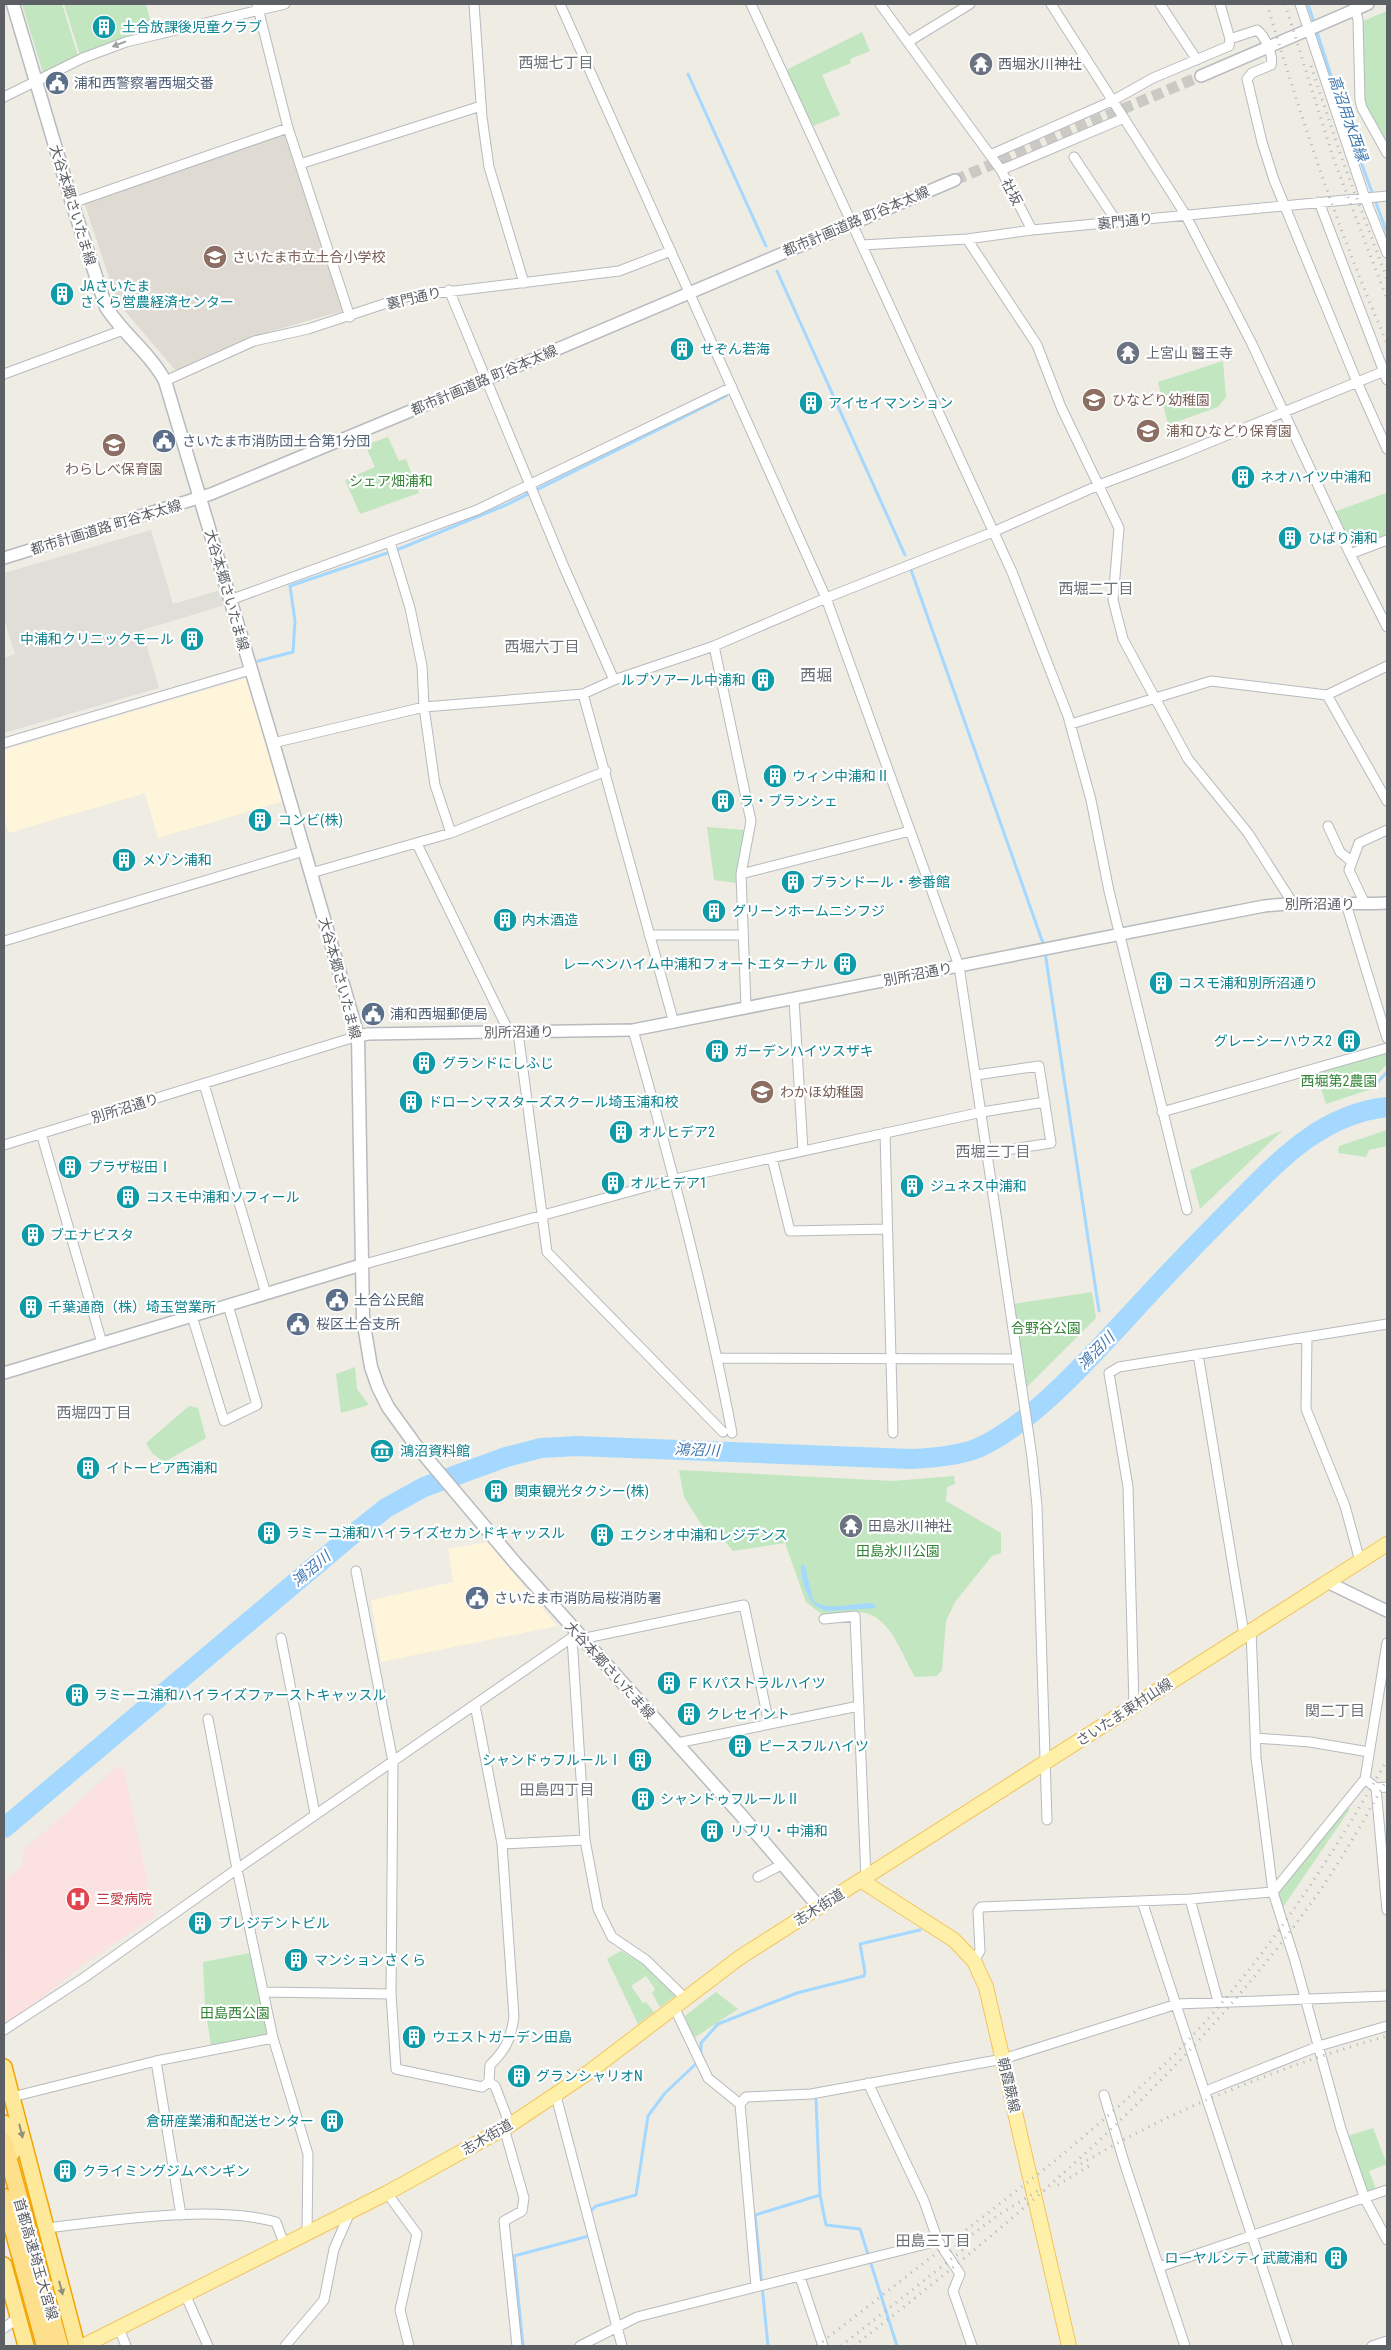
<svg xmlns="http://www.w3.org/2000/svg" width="1391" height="2350" viewBox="0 0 1391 2350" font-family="'Roboto Condensed','Noto Sans JP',sans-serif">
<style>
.commercial{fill:#fef5da}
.industrial{fill:#e0ded8}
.education{fill:#dfdbd2}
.medical{fill:#fbe2e0}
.green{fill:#c1e6c0}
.water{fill:#a4d8ff}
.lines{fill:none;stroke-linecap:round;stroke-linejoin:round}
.stream{stroke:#a4d8ff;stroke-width:3}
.river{stroke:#a4d8ff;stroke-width:20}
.tertiary-tunnel{stroke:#cac9c4;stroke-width:11;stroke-dasharray:11 5.5;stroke-linecap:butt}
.minor-casing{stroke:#b7babe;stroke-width:11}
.tertiary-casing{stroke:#b7babe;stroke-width:14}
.secondary-casing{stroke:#b7bbc0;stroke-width:15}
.primary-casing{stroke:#f2c55a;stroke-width:16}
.trunk-casing{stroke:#f3a400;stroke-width:18}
.motorway-casing{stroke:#f3a400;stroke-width:19}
.minor{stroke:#fff;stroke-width:9}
.tertiary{stroke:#fff;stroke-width:11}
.secondary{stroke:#fff;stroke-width:12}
.primary{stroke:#fff0a9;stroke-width:14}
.trunk{stroke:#fee89a;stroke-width:15}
.motorway{stroke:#fddf8c;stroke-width:16}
.rail{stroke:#b3b4b5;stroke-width:3;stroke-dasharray:1 6;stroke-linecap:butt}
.oneway{fill:#9da0a3}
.oneway2{fill:#959078}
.labels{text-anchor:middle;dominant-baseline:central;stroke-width:4.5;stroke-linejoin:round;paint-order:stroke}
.culture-label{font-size:14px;fill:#0d838f;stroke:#fff;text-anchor:start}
.worship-label{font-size:14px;fill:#5b616d;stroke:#fff;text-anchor:start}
.service-label{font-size:14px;fill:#4e5e75;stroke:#fff;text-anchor:start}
.street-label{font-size:14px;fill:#5c6065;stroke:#fff}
.education-label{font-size:14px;fill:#785e54;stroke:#fff;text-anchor:start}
.park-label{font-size:14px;fill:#348437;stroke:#fff}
.health-label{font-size:14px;fill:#be3a42;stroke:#fff;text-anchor:start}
.neighbourhood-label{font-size:15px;fill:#6d7277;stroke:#fff}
.water-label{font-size:15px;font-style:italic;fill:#4078b2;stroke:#fff}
.quarter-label{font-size:16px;fill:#6d7277;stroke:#fff}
</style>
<rect width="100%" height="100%" fill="#efece4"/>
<path class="commercial" d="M247,678l37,123 -126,37 -13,-45 -136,40 -5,-17v-66z
M487,1542l70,84 -176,36 -10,-62 82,-18 -5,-33z"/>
<path class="industrial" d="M151,530l22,74 47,-14 5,15 -83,25 17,58 -155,45v-75l11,-4 -11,-34v-47z"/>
<path class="education" d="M286,132l60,178 -92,26 -78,35 -59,-69 -33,-100z"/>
<path class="medical" d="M123,1766l32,150 -69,47 -80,62 -2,-144 17,-15 4,-17 92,-82z"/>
<path class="green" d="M22,4h40l16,52 -35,17z
M64,4h82l7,28 -73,23z
M1387,11v130l-21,-35 -2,-9 -3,-75z
M862,32l8,19 -20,8 1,4 -29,12 18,40 -27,11 -27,-56z
M1223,361l3,36 -8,10 -50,18 -10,-43z
M388,437l11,24 7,-2 13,34 -59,21 -15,-34 30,-13 -10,-22z
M1386,493l1,44 -37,17 -16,-42z
M707,827l38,3 -9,53 -22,-3z
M1387,1051v13l-19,20 3,5 -45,15 -10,-31 3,-4z
M1283,1130l-83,79 -10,-39z
M1387,1130v16l-18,4 -3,7 -28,-4 1,-7z
M1092,1292l4,26 -71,71 -12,-85z
M355,1367l2,22 12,16 -28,8 -5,-39z
M189,1406l9,2 8,30 -42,24 -12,-9 -6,-10z
M679,1470l214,11 61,-5 1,8 -8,3 -1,14 55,32v20l-9,3 -37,46 -9,19 -4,49 -5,6 -22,1c-13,-21 -25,-64 -56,-65 -11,0 -23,3 -35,4l-18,-14 -21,-59 -52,8 -13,-15 -17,-9 -19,-30z
M1347,1807l3,2 -69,101 -6,-18z
M621,1951l20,12 34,33 -15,11 -8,-14 3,-4 -9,-13 -15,10 12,17 3,-1 8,10 -16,12 -31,-65z
M250,1953l18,78 -3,5 -54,10 -6,-40 -2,-44z
M716,1992l22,17 -44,29 -9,-22z
M1373,2128l14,36 -18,7 7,18 -8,3 -20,-56z"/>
<path class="water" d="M802,1564l3,2 8,34c11,12 43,3 59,3l5,5 -51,3c-5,-2 -10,-4 -14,-9 -5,-6 -14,-31 -10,-38z"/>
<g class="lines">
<path class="stream" d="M1308,4l34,106 45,123
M688,74l78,172
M777,271l128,284
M910,567l134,379
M258,661l35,-9 2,-31 -5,-35 109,-37 107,-44 220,-109
M1045,952l54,359
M1375,1085l12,-13
M1112,1324v10
M701,2056v-13l17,-19 79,-31 67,-17 1,-4 -5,-28 60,-14
M816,2100l4,95 6,30 34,4 37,117
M592,2210l4,-4 40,-11 12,-79 17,-23 34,-32
M523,2346l-9,-90 75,-20
M768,2346l-13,-131 65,-20"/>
<path class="river" d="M4,1828l343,-289 39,-31 38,-21 82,-30 35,-9 36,-2 334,13c22,-1 47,-3 67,-11 55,-24 119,-98 160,-142 33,-36 66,-70 100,-104 43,-44 85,-88 149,-95"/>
<path class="tertiary-tunnel" d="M955,180l246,-104"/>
<g class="minor-casing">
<path id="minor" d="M257,4l31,124 62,189
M474,4l8,113 7,50 35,116
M560,4l266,594 133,368 73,491 5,49 10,314
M751,4l261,568 56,144 23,84 18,91 78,319
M880,4l121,166 31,60
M1051,4l134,210 67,130 98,210 37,73
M1160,4l37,56
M1220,4l10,35 27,-9c8,6 17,26 14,35l-19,8 -5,6 15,63 12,38 83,202 30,67
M1300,4l65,194 22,55
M1354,4l4,16 2,80 2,8 25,45
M908,42l62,-38
M4,97l79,-39 43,-16 159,-38
M990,155l122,-54 41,-23 76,-32 1,-7
M1074,157l43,65
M300,164l181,-58
M1001,170l123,-52
M1319,202l68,178
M72,203l216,-75
M967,239l70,106 24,62 58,121 -6,72 10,39 65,120 60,74 44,69
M862,245l105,-6 65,-9 355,-34
M449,290l115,277 50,113
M4,374l119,-44
M165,381l89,-40 54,-12 97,-32 214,-26 52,-20
M390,542l20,66 12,58 2,41 11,78 16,48
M1350,554l37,-14
M230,600l247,-90 255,-123
M714,646l37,175 -10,53 5,133
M1327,695l60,-29
M1071,724l140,-43 116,14 60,106
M4,743l246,-73
M273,743l151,-36 159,-13
M1328,826l12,26 11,9
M417,844l92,188
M311,873l140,-40 155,-62
M741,874l169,-43
M1346,904l41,134
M1365,904l-16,-34 10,-27 28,-13
M649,935h94
M4,941l300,-90
M794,999l9,152
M674,1023l-91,-329 31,-14 100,-34 112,-48 167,-66 106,-47 82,-31 206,-84
M633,1030c38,133 73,266 99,403
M518,1032l29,220 176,180
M976,1075l63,-9 12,77 -63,10
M204,1084l62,210
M1162,1112l225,-64
M41,1133l61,210
M885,1133l8,300
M4,1145l354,-109
M772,1158l18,73 97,-2
M361,1265l314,-86 307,-67 63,-10
M192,1316l32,105 33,-16 -29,-100
M1307,1338l-1,71 39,97 15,55
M1198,1354l46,280
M718,1358l298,1
M356,1571l37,191 -2,232 5,75 86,18 7,-5
M824,1619l31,-3 11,262
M1251,1630l5,128 17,134 22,69 46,168 24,70 22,41
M281,1638l34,176
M572,1638l13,202 13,69 14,28 34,23 39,38
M581,1639l163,-34 25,119
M1387,1643l-22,136 11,9 11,122
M475,1705l27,139 12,173c-3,21 -8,33 -24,48l-1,17 6,4 15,39
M1134,1706l-6,-219 -19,-114 10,-6 268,-43
M208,1719l29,150 36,169 35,116 -1,81
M1255,1738l55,4 59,10
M677,1743l182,-37
M1376,1788l11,-1
M502,1844l83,-4
M758,1877l25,-13
M1190,1899l28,102
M1142,1901l146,445
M974,1961l6,-10 -2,-40 3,-4 209,-8 83,-7 92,-113
M265,1992l126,2
M674,2007l34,71 32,26 16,183
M4,2030l81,-53 152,-108 340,-235
M868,2083l56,118 14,40 22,33 -7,17 19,55
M1206,2091l113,-45 68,-20
M1104,2095l21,70 60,181
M556,2096l66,250
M12,2097l144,-36
M740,2104l6,-7 65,-3 192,-35 174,-55 210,-8
M504,2128l20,70 -2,13 -18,10 13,125
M387,2193l30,41 -17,76 9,36
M181,2215l-25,-154 117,-23
M45,2228c67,-7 167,-24 231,-6l9,24
M1159,2267l228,-77
M800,2277l23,69
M185,2294l23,52
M4,2328l15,-11
M119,2328l7,18
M285,2346l39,-46 10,-51 16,-37
M580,2346l57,-29 301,-76
M1372,2346l15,-5"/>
</g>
<g class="tertiary-casing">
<path id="tertiary" d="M1201,76l167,-72
M4,558l207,-64 269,-112 475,-202
M358,1036l10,-2 265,-4 631,-124c41,-5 82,-1 123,-3
M4,1373l357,-108
M1327,1582l60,29"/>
</g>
<g class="secondary-casing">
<path id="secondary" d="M13,4l59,199 34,104c17,27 44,46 59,74l108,362 85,293 5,283 8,48 7,20 10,20 26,36 103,122 224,250 78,92"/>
</g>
<g class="primary-casing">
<path id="primary" d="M862,1881l92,59 20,21 12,26 83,359
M83,2346l304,-153 123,-68 79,-53 150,-114 648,-414"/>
</g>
<g class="trunk-casing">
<path id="trunk" d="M4,2067l73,279
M4,2123l8,30
M4,2265l22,81"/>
</g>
<g class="motorway-casing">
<path id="motorway" d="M4,2142l56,204
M4,2197l41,149"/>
</g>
<use href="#minor" class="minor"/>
<use href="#tertiary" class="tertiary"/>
<use href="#secondary" class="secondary"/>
<use href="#primary" class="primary"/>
<use href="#trunk" class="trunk"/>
<use href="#motorway" class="motorway"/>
<path class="rail" d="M1267,4c34,114 72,229 120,339
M1285,4l49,156 53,139
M1311,66l30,90 46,123
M1081,2164c91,-55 204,-99 306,-128
M1058,2185l34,-21
M950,2251l47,-35 42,-26
M817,2346l239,-186c40,-34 81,-68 119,-106 85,-86 152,-189 212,-294
M841,2346l132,-104
M854,2346c167,-130 330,-267 455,-440 29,-40 54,-84 78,-127"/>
</g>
<defs><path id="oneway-solid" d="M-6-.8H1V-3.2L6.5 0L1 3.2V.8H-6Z" transform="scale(1.25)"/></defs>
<use class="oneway" href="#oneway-solid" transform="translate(119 44) rotate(159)"/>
<g class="oneway2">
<use href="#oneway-solid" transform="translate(21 2131) rotate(76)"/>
<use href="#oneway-solid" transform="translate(61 2288) rotate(75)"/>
</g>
<defs>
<g id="building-disc" transform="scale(1.25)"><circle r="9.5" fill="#0f9aa8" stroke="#fff"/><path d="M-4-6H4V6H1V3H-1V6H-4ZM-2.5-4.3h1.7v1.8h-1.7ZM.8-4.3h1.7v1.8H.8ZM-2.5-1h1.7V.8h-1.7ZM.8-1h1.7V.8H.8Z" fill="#fff"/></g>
<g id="temple-disc" transform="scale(1.25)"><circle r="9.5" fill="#6b7280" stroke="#fff"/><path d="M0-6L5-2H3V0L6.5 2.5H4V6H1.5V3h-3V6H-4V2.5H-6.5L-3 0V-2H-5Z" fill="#fff"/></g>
<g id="civic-disc" transform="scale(1.25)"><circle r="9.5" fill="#5c6f8a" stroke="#fff"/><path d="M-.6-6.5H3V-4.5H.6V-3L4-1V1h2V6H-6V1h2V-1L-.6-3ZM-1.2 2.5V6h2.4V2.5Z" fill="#fff"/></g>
<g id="school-disc" transform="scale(1.25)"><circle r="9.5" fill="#8d6e63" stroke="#fff"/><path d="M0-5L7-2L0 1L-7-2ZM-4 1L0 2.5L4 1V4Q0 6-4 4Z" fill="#fff"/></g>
<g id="museum-disc" transform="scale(1.25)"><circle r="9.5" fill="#0f9aa8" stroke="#fff"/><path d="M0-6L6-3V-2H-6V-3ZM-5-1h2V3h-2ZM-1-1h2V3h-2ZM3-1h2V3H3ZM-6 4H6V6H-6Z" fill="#fff"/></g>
<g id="hospital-disc" transform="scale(1.25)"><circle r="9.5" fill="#e0444e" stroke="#fff"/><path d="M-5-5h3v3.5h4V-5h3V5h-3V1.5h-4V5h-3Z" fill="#fff"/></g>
</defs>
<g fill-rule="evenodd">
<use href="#building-disc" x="104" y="27"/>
<use href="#temple-disc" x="981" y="64"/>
<use href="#civic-disc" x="57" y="83"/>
<use href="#school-disc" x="215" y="257"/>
<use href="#building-disc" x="62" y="294"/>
<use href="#building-disc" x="682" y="349"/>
<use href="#temple-disc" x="1128" y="353"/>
<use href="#school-disc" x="1094" y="400"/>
<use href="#building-disc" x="811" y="403"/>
<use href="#school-disc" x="1148" y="431"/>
<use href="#civic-disc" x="164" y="441"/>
<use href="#school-disc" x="114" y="445"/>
<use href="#building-disc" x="1243" y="477"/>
<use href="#building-disc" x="1290" y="538"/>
<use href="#building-disc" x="192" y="639"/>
<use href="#building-disc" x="763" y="680"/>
<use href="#building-disc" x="775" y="776"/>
<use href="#building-disc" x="723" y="801"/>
<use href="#building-disc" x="260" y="820"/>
<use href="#building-disc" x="124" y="860"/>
<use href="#building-disc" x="793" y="882"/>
<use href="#building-disc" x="714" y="911"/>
<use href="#building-disc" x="505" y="920"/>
<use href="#building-disc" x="845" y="964"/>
<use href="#building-disc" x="1161" y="983"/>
<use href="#civic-disc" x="373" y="1014"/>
<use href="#building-disc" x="1349" y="1041"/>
<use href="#building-disc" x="717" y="1051"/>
<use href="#building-disc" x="424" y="1063"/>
<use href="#school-disc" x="762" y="1092"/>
<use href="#building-disc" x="411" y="1102"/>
<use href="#building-disc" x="621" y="1132"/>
<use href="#building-disc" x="70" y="1167"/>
<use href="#building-disc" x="613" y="1183"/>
<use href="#building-disc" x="912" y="1186"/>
<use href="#building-disc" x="128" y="1197"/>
<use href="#building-disc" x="33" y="1235"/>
<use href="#civic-disc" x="337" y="1300"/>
<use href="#building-disc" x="31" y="1307"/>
<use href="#civic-disc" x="298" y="1324"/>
<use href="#museum-disc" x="382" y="1451"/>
<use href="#building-disc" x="88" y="1468"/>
<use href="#building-disc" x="496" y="1491"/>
<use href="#temple-disc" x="851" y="1526"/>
<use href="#building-disc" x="269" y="1533"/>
<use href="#building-disc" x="602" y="1535"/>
<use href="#civic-disc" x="477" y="1598"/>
<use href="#building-disc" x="669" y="1683"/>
<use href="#building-disc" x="77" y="1695"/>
<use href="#building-disc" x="689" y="1714"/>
<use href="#building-disc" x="740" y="1746"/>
<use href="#building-disc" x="640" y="1760"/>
<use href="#building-disc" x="643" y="1799"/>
<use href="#building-disc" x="712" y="1831"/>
<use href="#hospital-disc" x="78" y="1899"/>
<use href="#building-disc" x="200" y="1923"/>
<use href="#building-disc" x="296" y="1960"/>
<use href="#building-disc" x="414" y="2037"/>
<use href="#building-disc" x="519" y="2076"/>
<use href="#building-disc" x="332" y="2121"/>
<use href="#building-disc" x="65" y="2171"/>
<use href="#building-disc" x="1336" y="2258"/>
</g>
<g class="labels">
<g class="culture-label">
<text x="122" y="27">土合放課後児童クラブ</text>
<text x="80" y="286">JAさいたま<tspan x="80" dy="16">さくら営農経済センター</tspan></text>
<text x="700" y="349">せぞん若海</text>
<text x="828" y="403">アイセイマンション</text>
<text x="1260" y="477">ネオハイツ中浦和</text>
<text x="1308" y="538">ひばり浦和</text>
<text x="174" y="639" text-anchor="end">中浦和クリニックモール</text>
<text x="746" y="680" text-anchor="end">ルプソアール中浦和</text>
<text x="792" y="776">ウィン中浦和Ⅱ</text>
<text x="740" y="801">ラ・ブランシェ</text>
<text x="278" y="820">コンビ(株)</text>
<text x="142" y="860">メゾン浦和</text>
<text x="810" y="882">ブランドール・参番館</text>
<text x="732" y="911">グリーンホームニシフジ</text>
<text x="522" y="920">内木酒造</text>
<text x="828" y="964" text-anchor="end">レーベンハイム中浦和フォートエターナル</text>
<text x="1178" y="983">コスモ浦和別所沼通り</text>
<text x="1332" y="1041" text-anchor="end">グレーシーハウス2</text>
<text x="734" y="1051">ガーデンハイツスザキ</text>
<text x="442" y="1063">グランドにしふじ</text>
<text x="428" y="1102">ドローンマスターズスクール埼玉浦和校</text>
<text x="638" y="1132">オルヒデア2</text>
<text x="88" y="1167">プラザ桜田Ⅰ</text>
<text x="630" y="1183">オルヒデア1</text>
<text x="930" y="1186">ジュネス中浦和</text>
<text x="146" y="1197">コスモ中浦和ソフィール</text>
<text x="50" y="1235">ブエナビスタ</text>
<text x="48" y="1307">千葉通商（株）埼玉営業所</text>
<text x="400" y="1451">鴻沼資料館</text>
<text x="106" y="1468">イトーピア西浦和</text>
<text x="514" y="1491">関東観光タクシー(株)</text>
<text x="286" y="1533">ラミーユ浦和ハイライズセカンドキャッスル</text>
<text x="620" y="1535">エクシオ中浦和レジデンス</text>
<text x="686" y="1683">ＦＫパストラルハイツ</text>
<text x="94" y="1695">ラミーユ浦和ハイライズファーストキャッスル</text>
<text x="706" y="1714">クレセイント</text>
<text x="758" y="1746">ピースフルハイツ</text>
<text x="622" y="1760" text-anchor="end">シャンドゥフルールⅠ</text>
<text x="660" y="1799">シャンドゥフルールⅡ</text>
<text x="730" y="1831">リブリ・中浦和</text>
<text x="218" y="1923">プレジデントビル</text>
<text x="314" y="1960">マンションさくら</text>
<text x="432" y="2037">ウエストガーデン田島</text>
<text x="536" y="2076">グランシャリオN</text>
<text x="314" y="2121" text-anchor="end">倉研産業浦和配送センター</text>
<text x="82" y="2171">クライミングジムペンギン</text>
<text x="1318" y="2258" text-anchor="end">ローヤルシティ武蔵浦和</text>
</g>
<g class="worship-label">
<text x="998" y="64">西堀氷川神社</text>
<text x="1146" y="353">上宮山 醫王寺</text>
<text x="868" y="1526">田島氷川神社</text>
</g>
<g class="service-label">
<text x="74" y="83">浦和西警察署西堀交番</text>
<text x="182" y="441">さいたま市消防団土合第1分団</text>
<text x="390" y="1014">浦和西堀郵便局</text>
<text x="354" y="1300">土合公民館</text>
<text x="316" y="1324">桜区土合支所</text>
<text x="494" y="1598">さいたま市消防局桜消防署</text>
</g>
<g class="street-label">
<text transform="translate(1012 192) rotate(62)">社坂</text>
<text transform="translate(73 205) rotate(73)">大谷本郷さいたま線</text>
<text transform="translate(856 221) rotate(-23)">都市計画道路 町谷本太線</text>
<text transform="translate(1125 221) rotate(-6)">裏門通り</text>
<text transform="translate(414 298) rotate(-13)">裏門通り</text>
<text transform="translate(484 380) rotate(-23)">都市計画道路 町谷本太線</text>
<text transform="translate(106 527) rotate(-17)">都市計画道路 町谷本太線</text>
<text transform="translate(227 590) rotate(74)">大谷本郷さいたま線</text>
<text x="1320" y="904">別所沼通り</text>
<text transform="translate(918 974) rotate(-11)">別所沼通り</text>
<text transform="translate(340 978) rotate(75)">大谷本郷さいたま線</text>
<text transform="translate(519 1032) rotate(-1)">別所沼通り</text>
<text transform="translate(125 1108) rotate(-17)">別所沼通り</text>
<text transform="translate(610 1670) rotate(48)">大谷本郷さいたま線</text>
<text transform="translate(1124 1712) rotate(-33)">さいたま東村山線</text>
<text transform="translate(819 1907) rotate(-32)">志木街道</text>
<text transform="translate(1009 2085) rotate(77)">朝霞蕨線</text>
<text transform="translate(487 2137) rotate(-30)">志木街道</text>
<text transform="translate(36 2259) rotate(74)">首都高速埼玉大宮線</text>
</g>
<g class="education-label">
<text x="232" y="257">さいたま市立土合小学校</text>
<text x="1112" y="400">ひなどり幼稚園</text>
<text x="1166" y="431">浦和ひなどり保育園</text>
<text x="114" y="469" text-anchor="middle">わらしべ保育園</text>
<text x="780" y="1092">わかほ幼稚園</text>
</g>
<g class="park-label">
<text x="391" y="481">シェア畑浦和</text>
<text x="1339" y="1081">西堀第2農園</text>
<text x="1046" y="1328">合野谷公園</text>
<text x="898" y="1551">田島氷川公園</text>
<text x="235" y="2013">田島西公園</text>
</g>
<g class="health-label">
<text x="96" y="1899">三愛病院</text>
</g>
<g class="neighbourhood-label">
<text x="556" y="63">西堀七丁目</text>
<text x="1096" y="589">西堀二丁目</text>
<text x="542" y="647">西堀六丁目</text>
<text x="993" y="1152">西堀三丁目</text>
<text x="94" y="1413">西堀四丁目</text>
<text x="1335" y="1711">関二丁目</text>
<text x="557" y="1790">田島四丁目</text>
<text x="933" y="2241">田島三丁目</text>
</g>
<g class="water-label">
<text transform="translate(1348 118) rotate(71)">高沼用水西縁</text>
<text transform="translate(1096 1351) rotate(-45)">鴻沼川</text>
<text transform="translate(697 1450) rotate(2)">鴻沼川</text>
<text transform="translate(311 1569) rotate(-40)">鴻沼川</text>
</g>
<g class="quarter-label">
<text x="816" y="675">西堀</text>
</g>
</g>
<rect width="1391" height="2350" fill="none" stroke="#5c6065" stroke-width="10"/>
</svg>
